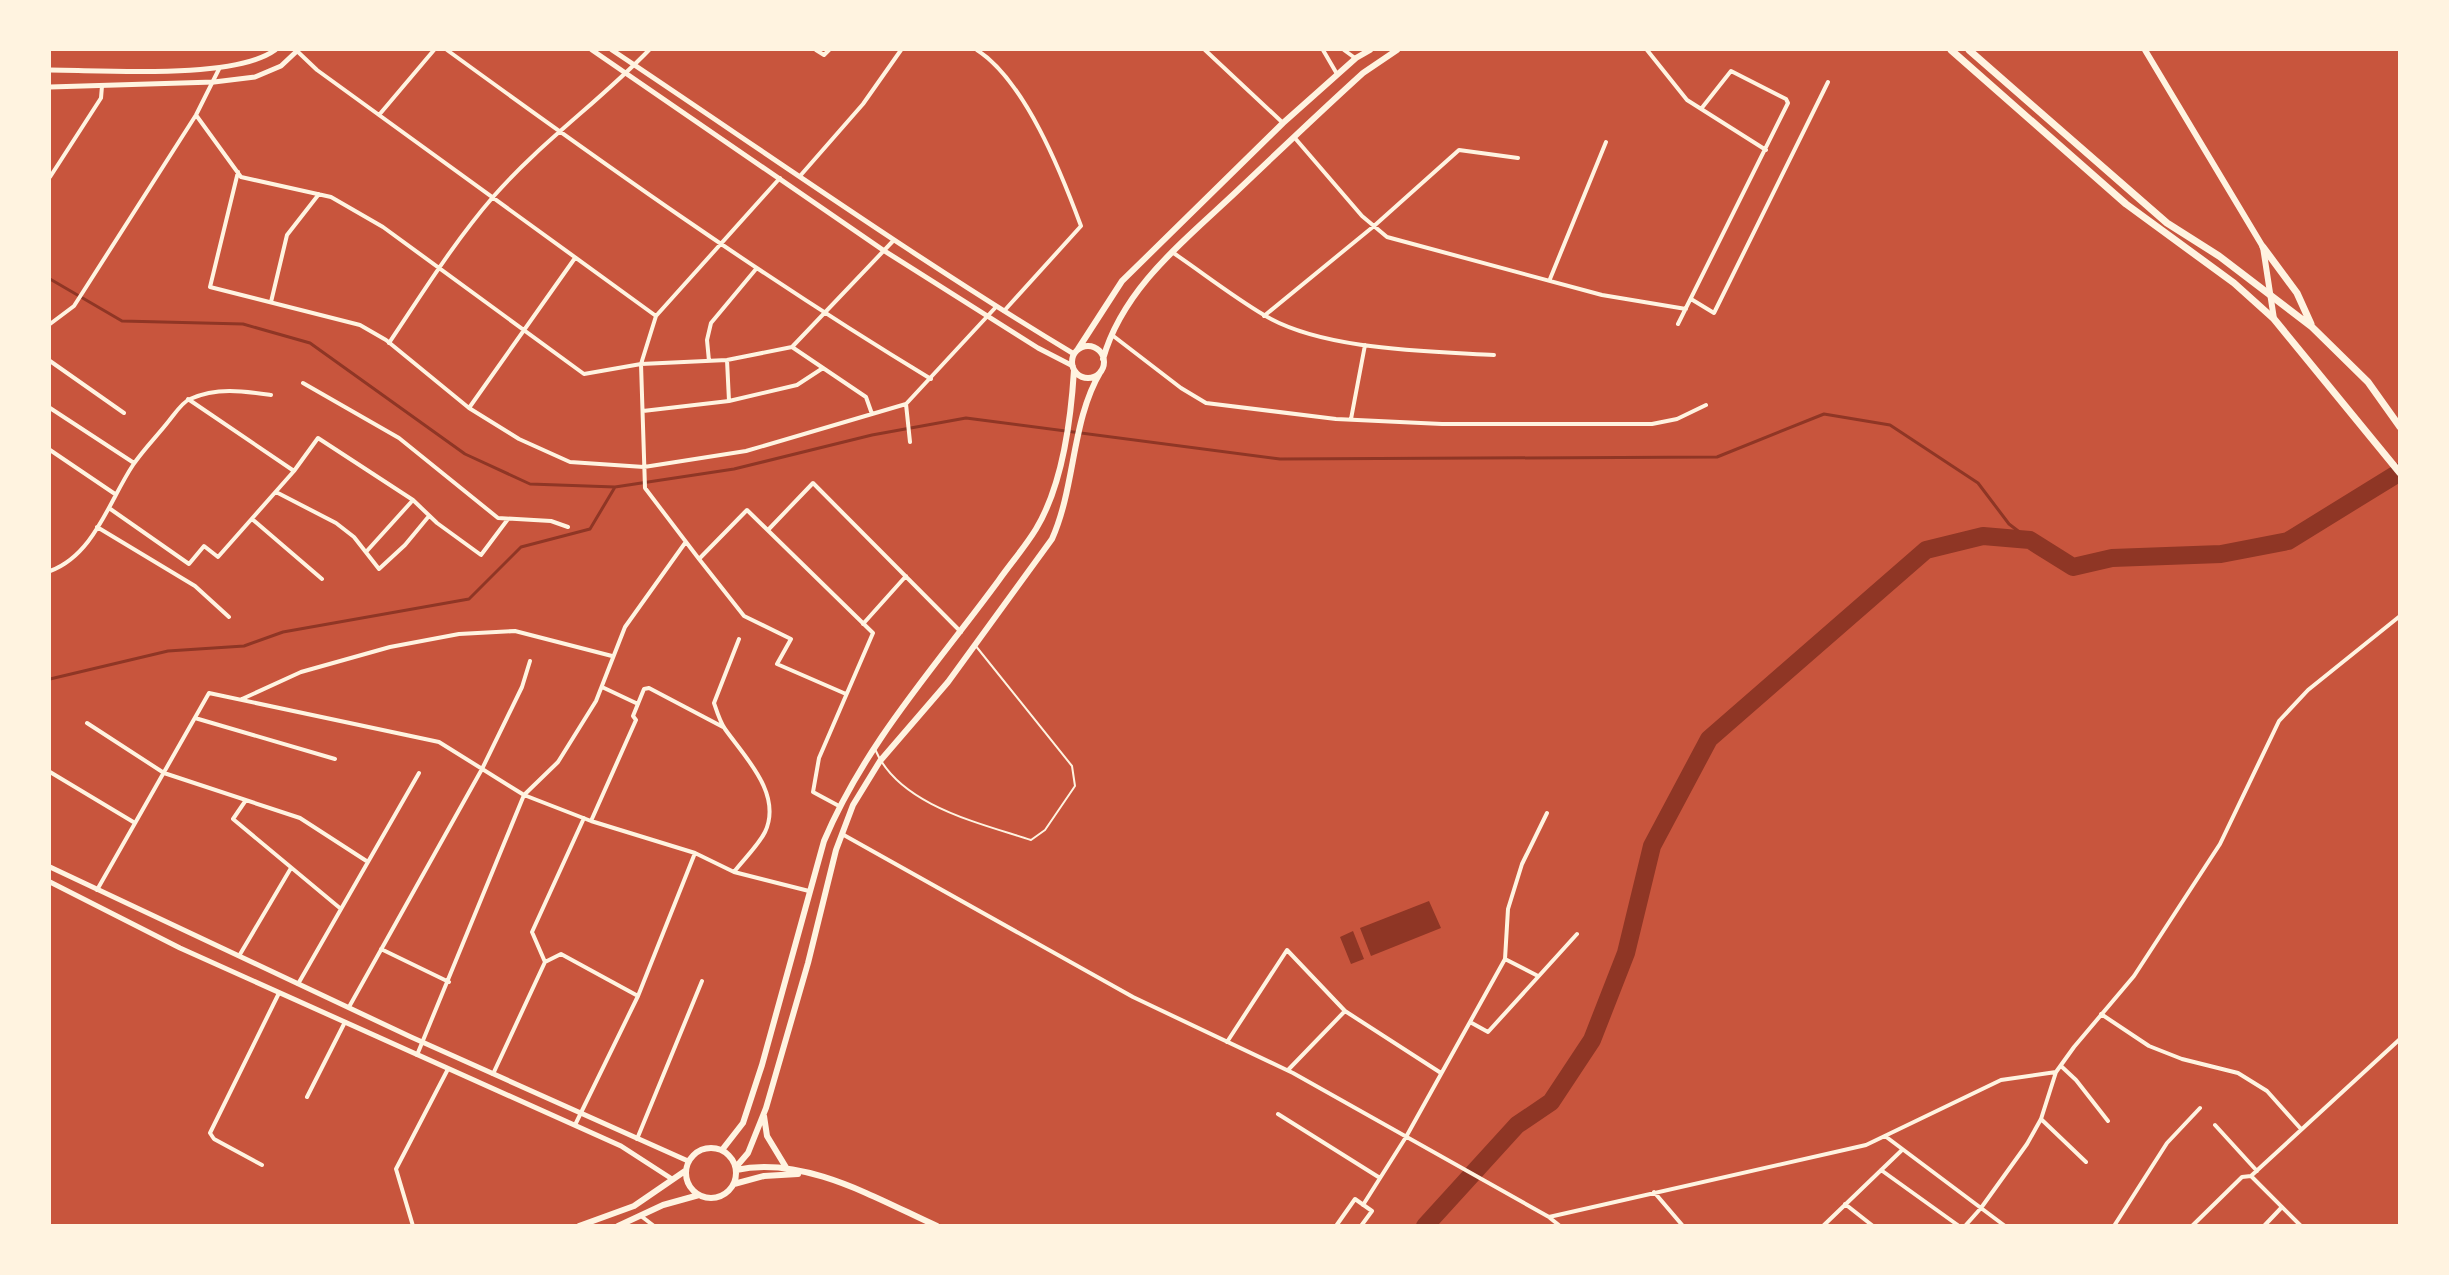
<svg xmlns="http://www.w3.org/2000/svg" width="2449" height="1275" viewBox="0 0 2449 1275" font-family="'Roboto Condensed',sans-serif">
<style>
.water{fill:#8f3625}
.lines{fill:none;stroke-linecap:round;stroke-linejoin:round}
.stream{stroke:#8f3625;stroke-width:3}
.river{stroke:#8f3625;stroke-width:18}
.service{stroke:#fff3e0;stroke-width:2}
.minor{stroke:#fff3e0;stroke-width:4}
.tertiary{stroke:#fff3e0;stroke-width:5}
.secondary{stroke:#fff3e0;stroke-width:6}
.primary{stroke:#fff3e0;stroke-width:6}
.trunk{stroke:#fff3e0;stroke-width:7}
</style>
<rect width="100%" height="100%" fill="#c8553d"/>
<path class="water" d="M1429,901l12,27 -70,28 -11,-28z
M1353,931l11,28 -13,5 -11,-27z"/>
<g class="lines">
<path class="stream" d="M50,279l72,42 121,3 67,19 155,111 65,30 85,3
M50,679l118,-28 76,-5 39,-14 186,-33 52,-52 69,-18 25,-42 119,-18 138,-34 94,-17 314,41 437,-2 107,-43 66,11 88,58 31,41 21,16"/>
<path class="river" d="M1425,1226l92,-101 34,-23 41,-62 34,-87 26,-107 57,-107 217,-189 57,-14 47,4 43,27 39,-9 109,-4 67,-13 112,-69"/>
<path class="service" d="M875,749c23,56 104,74 156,91l14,-10 30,-44 -3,-20 -97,-121"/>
<path class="minor" d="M447,50c158,115 317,228 484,329
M816,50l8,5 5,-5
M977,50c48,31 84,122 104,176l-77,85
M1205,50l78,73
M1323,50l14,24
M1344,50l11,8
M1647,50l40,50 79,50
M297,51l20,19 339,246
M196,115l45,62 90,20 52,30 201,147 57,-10 86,-4 65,-13 101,-106
M379,115l55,-65
M1294,137l68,79 25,21 215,58 84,14
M238,172l-28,115 150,38 26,15 83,68 50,31 51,23 74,5 102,-16 160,-47 89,-96
M800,176l63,-72 38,-54
M50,177l51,-79 1,-12
M780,178l-124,138 -15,48 4,124 54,71 48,-49 126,123 -54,125 -6,34 26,14
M1172,252c31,21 60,44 92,63 58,35 162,36 230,40
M1550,279l56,-137
M1691,299l23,14 114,-231
M271,302l16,-67 32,-41
M1264,316l110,-90 85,-76 59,8
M50,324l24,-18 122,-191 23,-46
M1678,324l110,-221 -2,-4 -55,-28 -30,38
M1112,335l69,53 25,15 130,16 106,5h210l25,-5 29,-14
M389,343c33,-49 65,-101 104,-146 47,-54 107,-96 156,-147
M792,347l74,50 6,17
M727,360l2,41
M50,361l74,52
M709,361l-2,-21 4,-17 45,-54
M303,383l96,55 99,80 53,3 17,6
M188,399l106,72
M906,404l4,38
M50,408l84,55
M469,408l106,-150
M643,411l86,-10 68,-16 26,-17
M1351,419l14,-74
M50,450l65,44
M276,492l60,31 18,14 25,32 26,-24 24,-29
M109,508l80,56 15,-18 14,11 76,-86 24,-33 95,62 24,23 44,32 27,-36
M252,519l70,60
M97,527l98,59 34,31
M768,530l45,-47 148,149
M366,552l47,-52
M699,559l45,57 47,23 -14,25 69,30
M50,571c44,-16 59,-70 83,-106 10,-15 24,-29 35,-43 6,-7 14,-20 22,-23 27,-12 53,-8 81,-4
M863,624l43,-48
M602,687l36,17
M242,699l59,-27 89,-25 69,-13 56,-3 97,25
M195,718l140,41
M87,723l77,50 136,45 68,44
M50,772l85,51
M246,800l-13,19 108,90
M591,821l45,-101 -3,-4 11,-27 5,-1 74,39
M842,834l291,163 160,76 256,144 317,-72 135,-65 55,-8
M734,872c9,-12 24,-26 31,-40 18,-38 -21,-76 -40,-103 -5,-7 -8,-17 -11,-26l25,-64
M97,890l112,-197 230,49 85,53 67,26 104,32 39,19 75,19
M381,949l68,33
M239,956l52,-88
M1505,959l33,17
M545,962l-13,-30 52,-114
M298,984l121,-211
M349,1007l133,-238 40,-82 8,-26
M2101,1014l48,32 33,13 56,14 29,18 34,38
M1470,1022l18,10 89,-98
M1227,1042l60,-92 58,61
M417,1055l107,-260 34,-33 38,-61 29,-74 60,-84
M2061,1066l15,14 32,41
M1288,1070l57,-59 96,62
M493,1074l52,-112 16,-8 77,42
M307,1097l38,-75
M1278,1114l102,64
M2041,1119l45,43
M575,1125l63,-129 57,-143
M2215,1125l42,46
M1885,1136l120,90
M637,1139l65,-158
M262,1165l-48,-26 -4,-6 69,-140
M1881,1170l78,56
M1654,1192l29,34
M1845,1204l28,22
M1363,1205l43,-68 99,-178 3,-50 14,-45 25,-51
M641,1216l13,10
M1550,1218l10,8
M413,1226l-17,-57 52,-100
M1336,1226l19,-27 17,12 -11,15
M1823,1226l79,-76
M1965,1226l16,-18 46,-64 14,-25 15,-47 18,-25 60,-71 86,-132 59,-123 29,-31 92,-74
M2114,1226l53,-83 33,-35
M2192,1226l50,-49 9,-1
M2264,1226l18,-19
M2301,1226l-50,-50 149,-137"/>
<path class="tertiary" d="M592,50l291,200 155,98 35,18
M612,50c153,102 304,209 462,304
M50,70c53,0 184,10 225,-20
M50,87l164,-5 41,-5 26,-11 17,-16
M50,867l361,170 277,124
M50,882l130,66 441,198 51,33"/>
<path class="secondary" d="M2145,50l118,197 11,72"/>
<path class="primary" d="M1072 362a16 16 0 1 1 32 0a16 16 0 1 1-32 0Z
M1078,349l44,-68 161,-158 73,-65 14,-8
M1103,359c20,-71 81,-118 133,-167 42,-40 84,-80 127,-119l34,-23
M764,1116l3,20 20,33
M686 1173a25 25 0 1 1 50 0a25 25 0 1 1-50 0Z
M722,1150l21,-27 19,-58 62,-224c42,-99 112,-175 175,-261 12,-17 26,-33 37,-51 26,-43 35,-110 38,-159
M736,1167l12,-14 18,-45 42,-145 28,-113 17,-45 27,-44 68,-79 104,-143c24,-54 19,-118 49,-168
M736,1170c68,-15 141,29 201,56
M734,1184l30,-8 34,-2
M579,1226l55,-20 51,-35
M618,1226l45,-21 36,-10"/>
<path class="trunk" d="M1951,50l175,154 108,79 40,36 126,154
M1969,50l198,173 52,33 93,71 56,55 32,45
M2263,247l34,46 14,31"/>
</g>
<rect width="2449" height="1275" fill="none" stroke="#fff3e0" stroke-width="102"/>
</svg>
